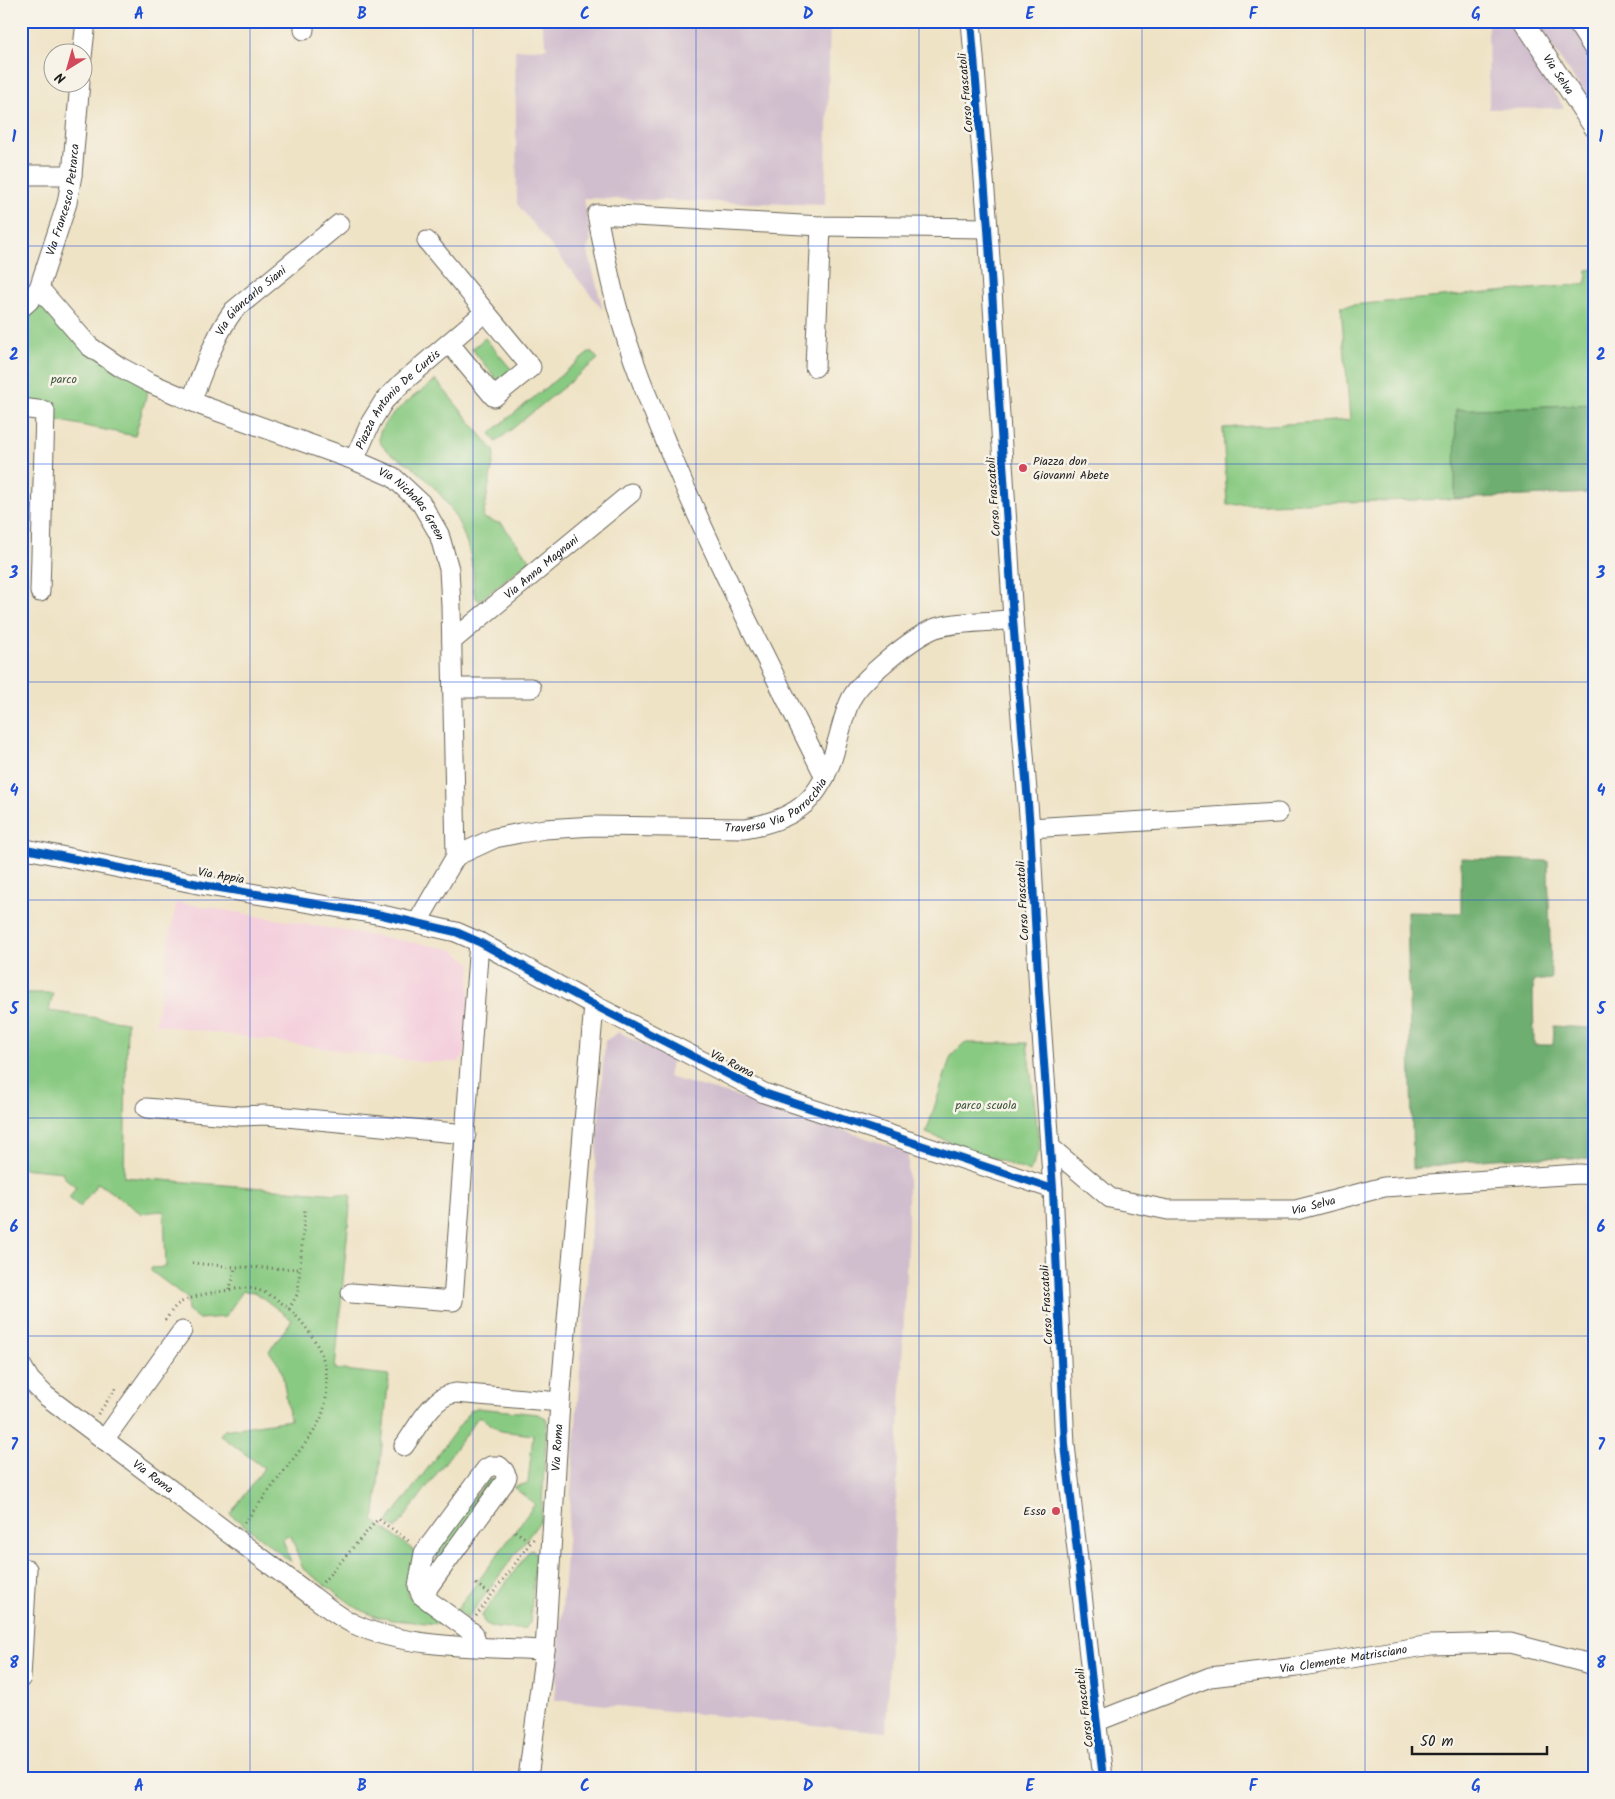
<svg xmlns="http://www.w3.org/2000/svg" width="1615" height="1799" viewBox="0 0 1615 1799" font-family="Kalam,sans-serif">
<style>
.built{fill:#f4cfdd}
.industrial{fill:#d0bdcd}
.green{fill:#89ca82;stroke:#52734f}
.forest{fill:#6eae70;stroke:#456546}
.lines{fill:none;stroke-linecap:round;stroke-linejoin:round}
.minor-casing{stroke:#666258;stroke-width:21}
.path{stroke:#666258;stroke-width:3;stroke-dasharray:1 4;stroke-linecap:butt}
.minor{stroke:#fff;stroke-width:19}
.cycleway-casing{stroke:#f7f3e8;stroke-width:11}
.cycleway{stroke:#0057b8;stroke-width:8}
.grid{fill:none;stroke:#1d4ed8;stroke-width:1;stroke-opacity:0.55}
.poi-dot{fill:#d1495b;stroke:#f7f3e8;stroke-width:2}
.labels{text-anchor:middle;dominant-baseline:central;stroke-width:5;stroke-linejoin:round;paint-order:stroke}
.street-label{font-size:12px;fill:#1c1c1c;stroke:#f7f3e8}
.park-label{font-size:12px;fill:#425940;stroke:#f7f3e8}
.poi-label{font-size:12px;fill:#1c1c1c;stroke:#f7f3e8;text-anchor:start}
.neatline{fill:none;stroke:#1d4ed8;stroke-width:2}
.grid-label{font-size:16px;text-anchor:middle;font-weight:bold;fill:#1d4ed8}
</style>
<rect width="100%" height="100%" fill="#f7f3e8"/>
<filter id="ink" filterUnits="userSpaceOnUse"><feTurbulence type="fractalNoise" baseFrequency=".02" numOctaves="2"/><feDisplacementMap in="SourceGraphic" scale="10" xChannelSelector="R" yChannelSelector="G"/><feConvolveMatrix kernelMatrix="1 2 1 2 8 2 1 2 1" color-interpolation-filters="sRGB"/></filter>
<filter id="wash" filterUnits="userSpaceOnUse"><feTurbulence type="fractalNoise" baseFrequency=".0096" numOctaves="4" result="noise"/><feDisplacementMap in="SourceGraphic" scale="20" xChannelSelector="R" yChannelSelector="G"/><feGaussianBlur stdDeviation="1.12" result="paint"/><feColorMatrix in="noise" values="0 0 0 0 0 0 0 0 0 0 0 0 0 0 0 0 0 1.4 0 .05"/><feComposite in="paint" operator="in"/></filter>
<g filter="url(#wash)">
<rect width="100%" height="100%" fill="#efe3c6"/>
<path class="built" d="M176,902l275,47 20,14 -6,91 -6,8h-38l-266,-38z"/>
<path class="industrial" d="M541,21h289l-5,184 -241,-7 7,43 -4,7 16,62 -86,-106 -2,-154 32,-2z
M1488,21h19l57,87 -75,1z
M1535,21h59v87z
M619,1032l53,27 -4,18 97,27 143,48v74l-22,506 -331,-32 50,-659z"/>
<path class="green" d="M1594,269v135l-138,6 -1,89 -228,6 -4,-77 127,-8 -9,-114 245,-22 1,-14z
M39,288l50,58 61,37 -15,53 -114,-23v-112z
M485,338l27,32 -14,11 -26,-32z
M591,351l7,8 -102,83 -6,-9z
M436,380l59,72 -12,66 19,6 28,36 -51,41c-8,-7 -5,-19 -6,-29 -2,-19 -8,-37 -17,-54 -10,-19 -28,-39 -45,-52 -10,-8 -27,-13 -32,-26 -3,-20 43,-49 57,-60z
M21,993h32l-4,18 78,11 -3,155 227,18 -16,174 54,6 -14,140 -2,5 43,32 -8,43 42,30 -58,-5 -18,-4 -17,-8 -54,-39 -12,-33h-5l-3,4 8,22 -61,-48 34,-46 -44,-33 4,-5 66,-10 -8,-48 -3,-7 -10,-14 23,-31 -37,-28 -12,-1 -18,26 -26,2 -11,-8 -1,-13 -36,-27v-3l15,-1 -2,-56 -14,1 -8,2 -44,-31 -18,24 -11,-9 7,-11 -13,-11v-4l-42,-4z
M964,1043h63l13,106 -10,23 -104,-39 25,-77z
M477,1408l61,6 8,4 1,3 -6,99 -74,99 -11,-8 79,-107 -22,-17 15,-4 5,-48 -33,-4 -21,-15 -83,113 -9,-6 84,-113z
M489,1478l7,5 -56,76 -8,-5z
M532,1549l4,5 -6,69 -5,5 -3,1c-12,-1 -40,3 -40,-14l48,-65z"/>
<path class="forest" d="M1594,404v89l-139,6 1,-89z
M1461,858l87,3 3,118 -18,2 1,64h19l1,-19 40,2v132c-63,-6 -119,-1 -181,9l-6,-257 54,1z"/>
</g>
<g filter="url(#ink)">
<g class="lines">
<g class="minor-casing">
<g id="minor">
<path d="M971,21l17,207 25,391 17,209 9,165 14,196 12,256 38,333"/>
<path id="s1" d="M1523,21l71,107"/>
<path d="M1576,21l18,28"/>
<path d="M304,30v-9"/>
<path d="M82,57l4,-36"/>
<path d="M21,175h51"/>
<path d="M427,241l104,126 -37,30 -45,-54"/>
<path id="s2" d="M39,288l50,58 31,21 30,16 53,23 151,54 39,17 28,26 18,31 10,35 2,37 5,250 -39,67"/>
<path id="s3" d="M21,308l8,-7 10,-13 28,-85 5,-28 8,-93"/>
<path d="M815,367l6,-141"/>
<path id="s4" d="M191,401c13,-31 23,-65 43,-91l105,-86"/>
<path d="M21,408l24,3 -5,181"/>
<path id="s5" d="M354,460l17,-38 13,-21 19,-19 82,-70"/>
<path id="s6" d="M452,641l179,-148"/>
<path d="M453,688h78"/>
<path d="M825,777c-53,-108 -109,-214 -155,-325 -19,-46 -39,-93 -52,-142 -9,-32 -15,-64 -21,-96l224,12 167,2"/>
<path d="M1030,828l248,-15"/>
<path d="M21,848l187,38 174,29 74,17 23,10 115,63 170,88 289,96"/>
<path id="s7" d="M456,856l39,-18 25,-5 25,-4 49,-3 151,2c54,-9 77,-30 91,-82 5,-16 8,-33 15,-47 10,-20 59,-59 80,-69 18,-9 59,-7 82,-11"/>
<path d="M146,1108l94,8 25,-1 201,19"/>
<path id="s8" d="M1050,1147l60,51 58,12h128l88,-23 195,-13 15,1"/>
<path d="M351,1293l102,8 26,-359"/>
<path id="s9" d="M21,1365l9,15 16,16 266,200c14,10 28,22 44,29 52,24 131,22 189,25"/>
<path d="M104,1440l78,-109"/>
<path d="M404,1446c13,-18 29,-51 52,-53l104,9"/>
<path d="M428,1599l-2,-6 3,-7 75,-103 3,-6 -3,-6 -5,-5h-8l-5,3 -62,84 -6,33 3,9 48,35 5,4 3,12"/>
<path d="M21,1678l6,-109"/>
<path id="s10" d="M1098,1721l112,-44 86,-10 135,-22 79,-2 84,22"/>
<path id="s11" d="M528,1778l17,-128 15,-248 34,-397"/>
</g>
</g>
<path class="path" d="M192,1263l43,4 65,2
M229,1290l4,-11 2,-12
M289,1309l9,-16 7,-85
M165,1320c4,-4 7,-11 12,-15 9,-7 27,-11 39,-13 12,-1 26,-6 38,-3 29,7 58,40 68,67 6,14 6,38 2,53 -6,21 -21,37 -34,54 -15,20 -30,40 -46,60
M98,1414l20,-28
M515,1531l16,11
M323,1582l55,-63 32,23
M476,1584l16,11
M476,1616l58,-78"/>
<use href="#minor" class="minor"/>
<g class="cycleway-casing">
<path id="cycleway" d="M971,21l17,207 25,391 17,209 9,165 14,196 12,256 38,333
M21,848l187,38 174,29 74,17 23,10 115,63 170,88 289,96"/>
</g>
<use href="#cycleway" class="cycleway"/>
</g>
</g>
<path class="grid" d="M250,21v1757M473,21v1757M696,21v1757M919,21v1757M1142,21v1757M1365,21v1757M21,246h1573M21,464h1573M21,682h1573M21,900h1573M21,1118h1573M21,1336h1573M21,1554h1573"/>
<g class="poi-dot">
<circle cx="1023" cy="468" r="5"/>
<circle cx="1056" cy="1511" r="5"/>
</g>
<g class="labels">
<g class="street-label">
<text stroke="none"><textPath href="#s1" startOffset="64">Via Selva</textPath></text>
<text transform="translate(966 93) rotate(-95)">Corso Frascatoli</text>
<text stroke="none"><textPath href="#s3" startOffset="119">Via Francesco Petrarca</textPath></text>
<text stroke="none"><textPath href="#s4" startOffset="119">Via Giancarlo Siani</textPath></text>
<text stroke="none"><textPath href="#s5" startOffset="76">Piazza Antonio De Curtis</textPath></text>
<text transform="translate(994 497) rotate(-94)">Corso Frascatoli</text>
<text stroke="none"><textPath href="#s2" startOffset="441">Via Nicholas Green</textPath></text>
<text stroke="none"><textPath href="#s6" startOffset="116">Via Anna Magnani</textPath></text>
<text stroke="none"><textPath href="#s7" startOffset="332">Traversa Via Parrocchia</textPath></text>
<text transform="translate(221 876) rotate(10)">Via Appia</text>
<text transform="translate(1023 901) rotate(-93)">Corso Frascatoli</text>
<text transform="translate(732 1064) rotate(27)">Via Roma</text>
<text stroke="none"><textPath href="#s8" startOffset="284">Via Selva</textPath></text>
<text transform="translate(1047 1305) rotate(-93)">Corso Frascatoli</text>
<text stroke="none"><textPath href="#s11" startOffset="332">Via Roma</textPath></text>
<text stroke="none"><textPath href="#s9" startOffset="174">Via Roma</textPath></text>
<text stroke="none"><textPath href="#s10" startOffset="255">Via Clemente Matrisciano</textPath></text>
<text transform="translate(1085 1708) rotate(-97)">Corso Frascatoli</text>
</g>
<g class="park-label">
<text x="64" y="379">parco</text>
<text x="986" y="1105">parco scuola</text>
</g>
<g class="poi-label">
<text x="1033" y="461">Piazza don<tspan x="1033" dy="14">Giovanni Abete</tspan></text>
<text x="1046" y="1511" text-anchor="end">Esso</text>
</g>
</g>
<rect width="1615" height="1799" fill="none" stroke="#f7f3e8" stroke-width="55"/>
<g transform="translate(68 68) rotate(217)"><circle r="24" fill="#f7f3e8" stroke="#9f9d96"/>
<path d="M0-4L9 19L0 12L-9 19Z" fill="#d1495b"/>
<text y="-8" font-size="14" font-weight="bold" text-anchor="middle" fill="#1c1c1c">N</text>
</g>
<path d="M1412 1746v8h135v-8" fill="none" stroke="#1c1c1c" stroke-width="2.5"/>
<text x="1420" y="1746" font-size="15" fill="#1c1c1c" stroke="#f7f3e8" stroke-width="4" paint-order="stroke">50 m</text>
<rect x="28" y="28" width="1560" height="1744" class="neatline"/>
<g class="grid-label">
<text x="139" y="19">A</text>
<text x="362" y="19">B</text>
<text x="585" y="19">C</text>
<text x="808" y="19">D</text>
<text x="1030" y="19">E</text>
<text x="1253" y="19">F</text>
<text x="1476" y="19">G</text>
<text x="14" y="142">1</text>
<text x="1601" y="142">1</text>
<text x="14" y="360">2</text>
<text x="1601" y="360">2</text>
<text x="14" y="578">3</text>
<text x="1601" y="578">3</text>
<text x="14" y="796">4</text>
<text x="1601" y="796">4</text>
<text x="14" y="1014">5</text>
<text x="1601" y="1014">5</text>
<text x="14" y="1232">6</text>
<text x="1601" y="1232">6</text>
<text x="14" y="1450">7</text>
<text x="1601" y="1450">7</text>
<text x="14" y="1668">8</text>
<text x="1601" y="1668">8</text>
<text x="139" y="1791">A</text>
<text x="362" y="1791">B</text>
<text x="585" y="1791">C</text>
<text x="808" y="1791">D</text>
<text x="1030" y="1791">E</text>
<text x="1253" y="1791">F</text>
<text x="1476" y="1791">G</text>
</g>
</svg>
